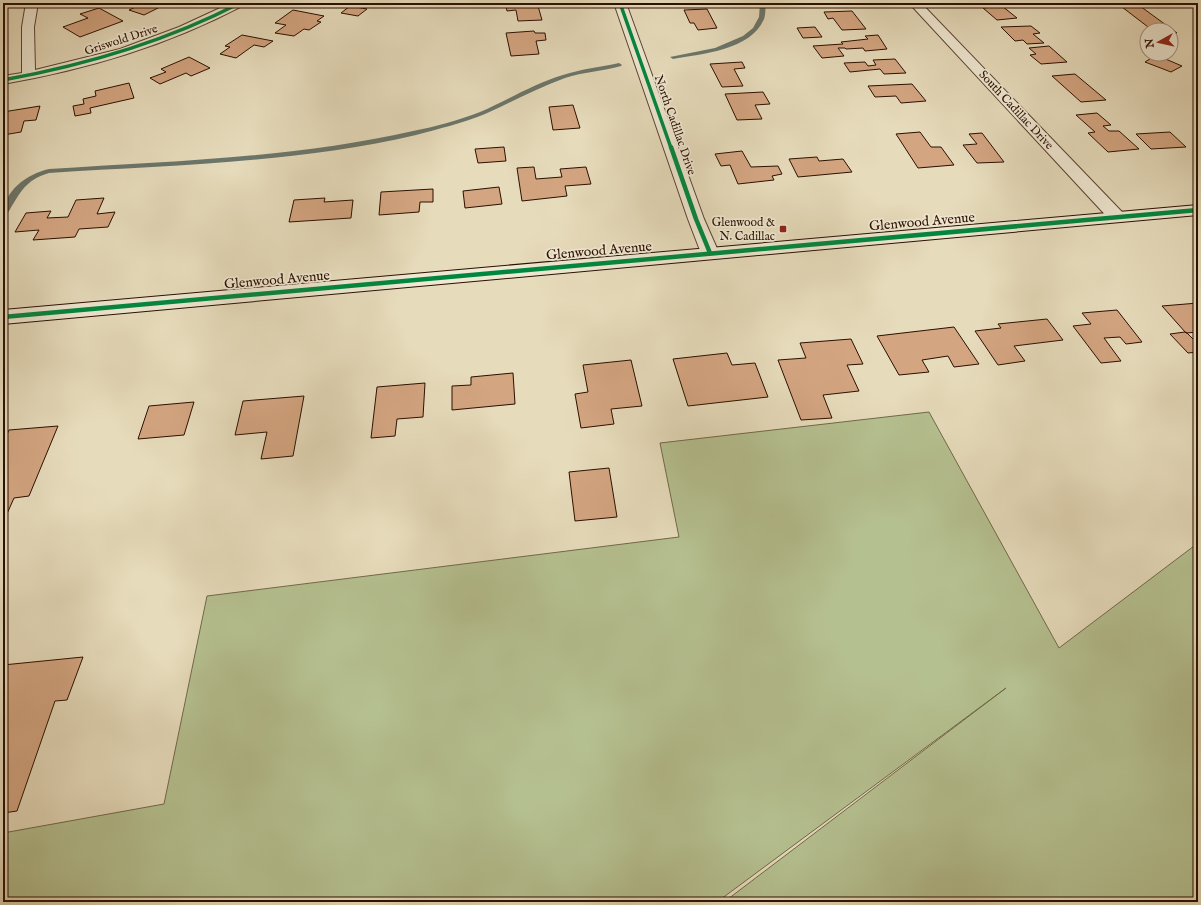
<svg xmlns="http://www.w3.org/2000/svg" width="1201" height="905" viewBox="0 0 1201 905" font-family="'IM FELL English',serif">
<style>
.green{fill:#b5c090;stroke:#706848}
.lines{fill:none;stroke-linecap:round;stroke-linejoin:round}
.stream{fill:#6b766b;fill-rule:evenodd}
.building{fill:#d3a581;stroke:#2b0f00}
.street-casing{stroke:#5a422f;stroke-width:2}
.secondary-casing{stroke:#2b0f00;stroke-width:2}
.street{fill:#efe8d3;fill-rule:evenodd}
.secondary{fill:#efe8d3;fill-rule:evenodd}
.cycleway-far1-casing{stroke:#efe8d3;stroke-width:5}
.cycleway-casing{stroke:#efe8d3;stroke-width:6}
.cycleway-far1{stroke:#00873e;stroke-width:3.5}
.cycleway{stroke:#00873e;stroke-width:4.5}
.poi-dot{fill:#8f2418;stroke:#efe8d3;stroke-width:1.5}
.labels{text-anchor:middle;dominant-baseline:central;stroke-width:3.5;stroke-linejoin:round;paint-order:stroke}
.far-street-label{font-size:12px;fill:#2b0f00;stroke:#efe8d3}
.far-poi-label{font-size:12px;fill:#2b0f00;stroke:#efe8d3;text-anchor:end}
.street-label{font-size:14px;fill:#2b0f00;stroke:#efe8d3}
</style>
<rect width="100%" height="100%" fill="#e6dbbb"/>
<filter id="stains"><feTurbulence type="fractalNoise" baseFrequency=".005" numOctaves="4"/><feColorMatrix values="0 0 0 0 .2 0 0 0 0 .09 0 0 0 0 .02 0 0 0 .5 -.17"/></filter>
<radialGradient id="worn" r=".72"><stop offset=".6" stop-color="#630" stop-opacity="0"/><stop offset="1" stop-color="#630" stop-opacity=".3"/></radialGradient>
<path class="green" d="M929,412l130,236 139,-105v359h-474l282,-214 -289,214h-714v-69l161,-29 43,-208 472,-59 -19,-94z"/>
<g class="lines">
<path class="stream" d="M760,3h6c-1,5 0,11 -2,16 -13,31 -62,35 -91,40l-3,-2 45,-9 28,-12 10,-8 6,-11z
M619,63l3,2 -1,1c-18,5 -38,6 -56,12 -28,10 -53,24 -80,36 -22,9 -47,15 -69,21 -120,28 -245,30 -367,38 -25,7 -30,22 -43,43h-3c0,-25 24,-42 46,-47 122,-8 245,-11 364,-38 22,-4 46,-11 67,-19 28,-12 53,-28 83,-37 18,-6 38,-8 56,-12z"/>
</g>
<path class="building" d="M144,3h18l4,1 -22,11 -15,-5z
M316,3h17l-5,4 -14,-2z
M516,3h31v2l-9,1 4,14 -24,1 -2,-11 -9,1 -1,-5 10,-1z
M683,3h33l1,2 -32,2z
M1114,3h23l2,2 -22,1z
M350,6l17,3 -9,7 -17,-3z
M1002,6l15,12 -20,2 -14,-12z
M1140,6l37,27h-6v-3h-19l-30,-23z
M99,8l24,13 -43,16 -17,-10 25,-9 -8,-4z
M707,9l10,19 -19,2 -4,-7h-4l-6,-13z
M293,10l31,6 -7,5 4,1 -12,8 -5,-1 -10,7 -19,-3 11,-8 -11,-2z
M852,11l14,18 -24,1 -9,-12 -5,1 -4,-7z
M1031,26l9,7 -7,1 11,9 -17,1 -4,-4 -8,1 -14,-14z
M815,27l7,10 -19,1 -6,-10z
M534,31l1,2h10l1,7 -10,1 3,13 -28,2 -5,-23z
M242,35l31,6 -9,6 -10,-2 -18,13 -16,-4 10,-7 -5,-1z
M878,35l9,14 -22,2 -2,-3 -17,1 -1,-1h-7l6,8 -22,2 -9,-12 30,-2 -2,-2 27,-3 -3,-3z
M1049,46l18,16 -26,2 -11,-9 6,-1 -7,-6z
M1156,55l26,11 -11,6 -26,-10z
M189,57l21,11 -19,8 -5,-3 -26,11 -10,-6 16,-6 -5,-3z
M895,59l11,14 -22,1 -4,-5 -30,3 -6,-9 21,-1 3,4 8,-1 -3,-5z
M742,62l3,6 -11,1 9,17 -21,1 -12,-23z
M1075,74l31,26 -25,2 -29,-26z
M129,83l5,15 -44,10 1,5 -16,3 -2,-10 11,-2 -1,-5 13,-3 -1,-5z
M912,84l14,17 -25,2 -5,-7 -21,1 -7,-11z
M763,92l7,12 -15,1 7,14 -25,1 -12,-26z
M573,105l7,23 -27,2 -4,-23z
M40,106l-4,14 -12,1 -3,11 -18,3v-23z
M1097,113l14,12 -8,1 6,5h10l20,18 -31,3 -20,-19 7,-1 -19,-17z
M920,132l11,15h10l13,18 -36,3 -22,-34z
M1170,132l16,15 -35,2 -15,-15z
M982,133l22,29 -27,1 -14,-18 14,-1 -8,-10z
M504,147l2,14 -28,2 -3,-14z
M742,151l9,16 27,-1 4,8 -10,2 2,4 -36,4 -8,-19 -9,1 -6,-12z
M817,157l2,4 24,-2 9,13 -54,5 -9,-18z
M534,167l2,12 26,-2 -2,-8 26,-2 5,17 -26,2 2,10 -45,5 -5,-33z
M499,187l3,17 -37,4 -2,-17z
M433,189v13h-13l-1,10 -40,3 2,-23z
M104,198l-7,16 18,-2 -7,15 -29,2 -4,8 -42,3 6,-10 -24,2 11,-19 25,-2 -4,7 21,-1 8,-17z
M325,198l-1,4 29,-2 -2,18 -62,4 5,-22z
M1198,303v29l-12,1 -24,-27z
M1117,310l25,32 -16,2 -6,-7 -16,1 17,23 -20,2 -28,-37 18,-2 -9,-11z
M1047,319l16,21 -49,6 11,15 -27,4 -23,-34 26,-3 -3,-4z
M954,327l25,37 -25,3 -6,-11 -26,4 7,12 -30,3 -22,-39z
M1185,332l2,1 11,11v8l-10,1 -18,-19z
M851,339l12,25 -16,1 12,26 -36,4 9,23 -31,2 -23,-60 28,-2 -6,-15z
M727,353l5,12 23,-2 13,34 -80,9 -15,-47z
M631,360l11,46 -31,3 3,15 -33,4 -6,-34 13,-2 -5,-27z
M513,373l2,31 -63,6v-24l19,-1v-8z
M425,383l-2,34 -26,2 -2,17 -24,2 6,-51z
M304,396l-11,60 -32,3 6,-27 -32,3 8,-34z
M194,402l-10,33 -46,4 11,-33z
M58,426l-29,70 -15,2 -8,18 -3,1v-74l6,-13z
M609,468l8,49 -42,4 -6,-49z
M83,657l-16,43 -12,1 -38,110 -14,2v-148z"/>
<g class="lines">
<g class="street-casing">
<path id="street" d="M26,3h12l-4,24 1,43 85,-21 59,-22 52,-24h15l-2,2c-78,41 -156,64 -241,79v-8l19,-3v-46z
M614,3h12l78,216 15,34 -3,4 -6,2 -6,-2 -3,-4 -13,-34z
M909,3h12l202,210 2,4 -2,4 -6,1 -6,-1z"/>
</g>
<g class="secondary-casing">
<path id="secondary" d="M1198,205v10l-1195,109v-14z"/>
</g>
<use href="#street" class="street"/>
<use href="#secondary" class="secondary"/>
<g class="cycleway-far1-casing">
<path id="cycleway-far1" d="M620,3l51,145
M3,80c83,-15 162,-38 237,-77"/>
</g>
<g class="cycleway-casing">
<path id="cycleway" d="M671,147l25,72 14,34
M3,317l1195,-107"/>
</g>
<use href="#cycleway-far1" class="cycleway-far1"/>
<use href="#cycleway" class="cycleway"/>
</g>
<rect class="poi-dot" x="779" y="225" width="8" height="8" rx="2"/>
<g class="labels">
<g class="far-street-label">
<text transform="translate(121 40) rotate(-18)">Griswold Drive</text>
<text transform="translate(1016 110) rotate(47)">South Cadillac Drive</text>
<text transform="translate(675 125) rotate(71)">North Cadillac Drive</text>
</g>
<g class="far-poi-label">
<text x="775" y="222">Glenwood &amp;<tspan x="775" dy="14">N. Cadillac</tspan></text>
</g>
<g class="street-label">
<text transform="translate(922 222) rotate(-5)">Glenwood Avenue</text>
<text transform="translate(599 251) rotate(-5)">Glenwood Avenue</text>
<text transform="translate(277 280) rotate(-5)">Glenwood Avenue</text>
</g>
</g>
<rect width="1201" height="905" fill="none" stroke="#e6dbbb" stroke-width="16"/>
<rect x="4" y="4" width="1193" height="897" fill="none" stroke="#2b0f00" stroke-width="2"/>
<rect x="8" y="8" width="1185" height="889" fill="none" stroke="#2b0f00"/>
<g transform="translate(1159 42) rotate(262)"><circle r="19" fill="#efe8d3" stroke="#a1917f"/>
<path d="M0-3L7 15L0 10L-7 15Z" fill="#8f2418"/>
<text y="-6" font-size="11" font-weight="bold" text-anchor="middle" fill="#2b0f00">N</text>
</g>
<rect width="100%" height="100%" filter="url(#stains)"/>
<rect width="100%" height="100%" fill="url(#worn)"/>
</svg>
